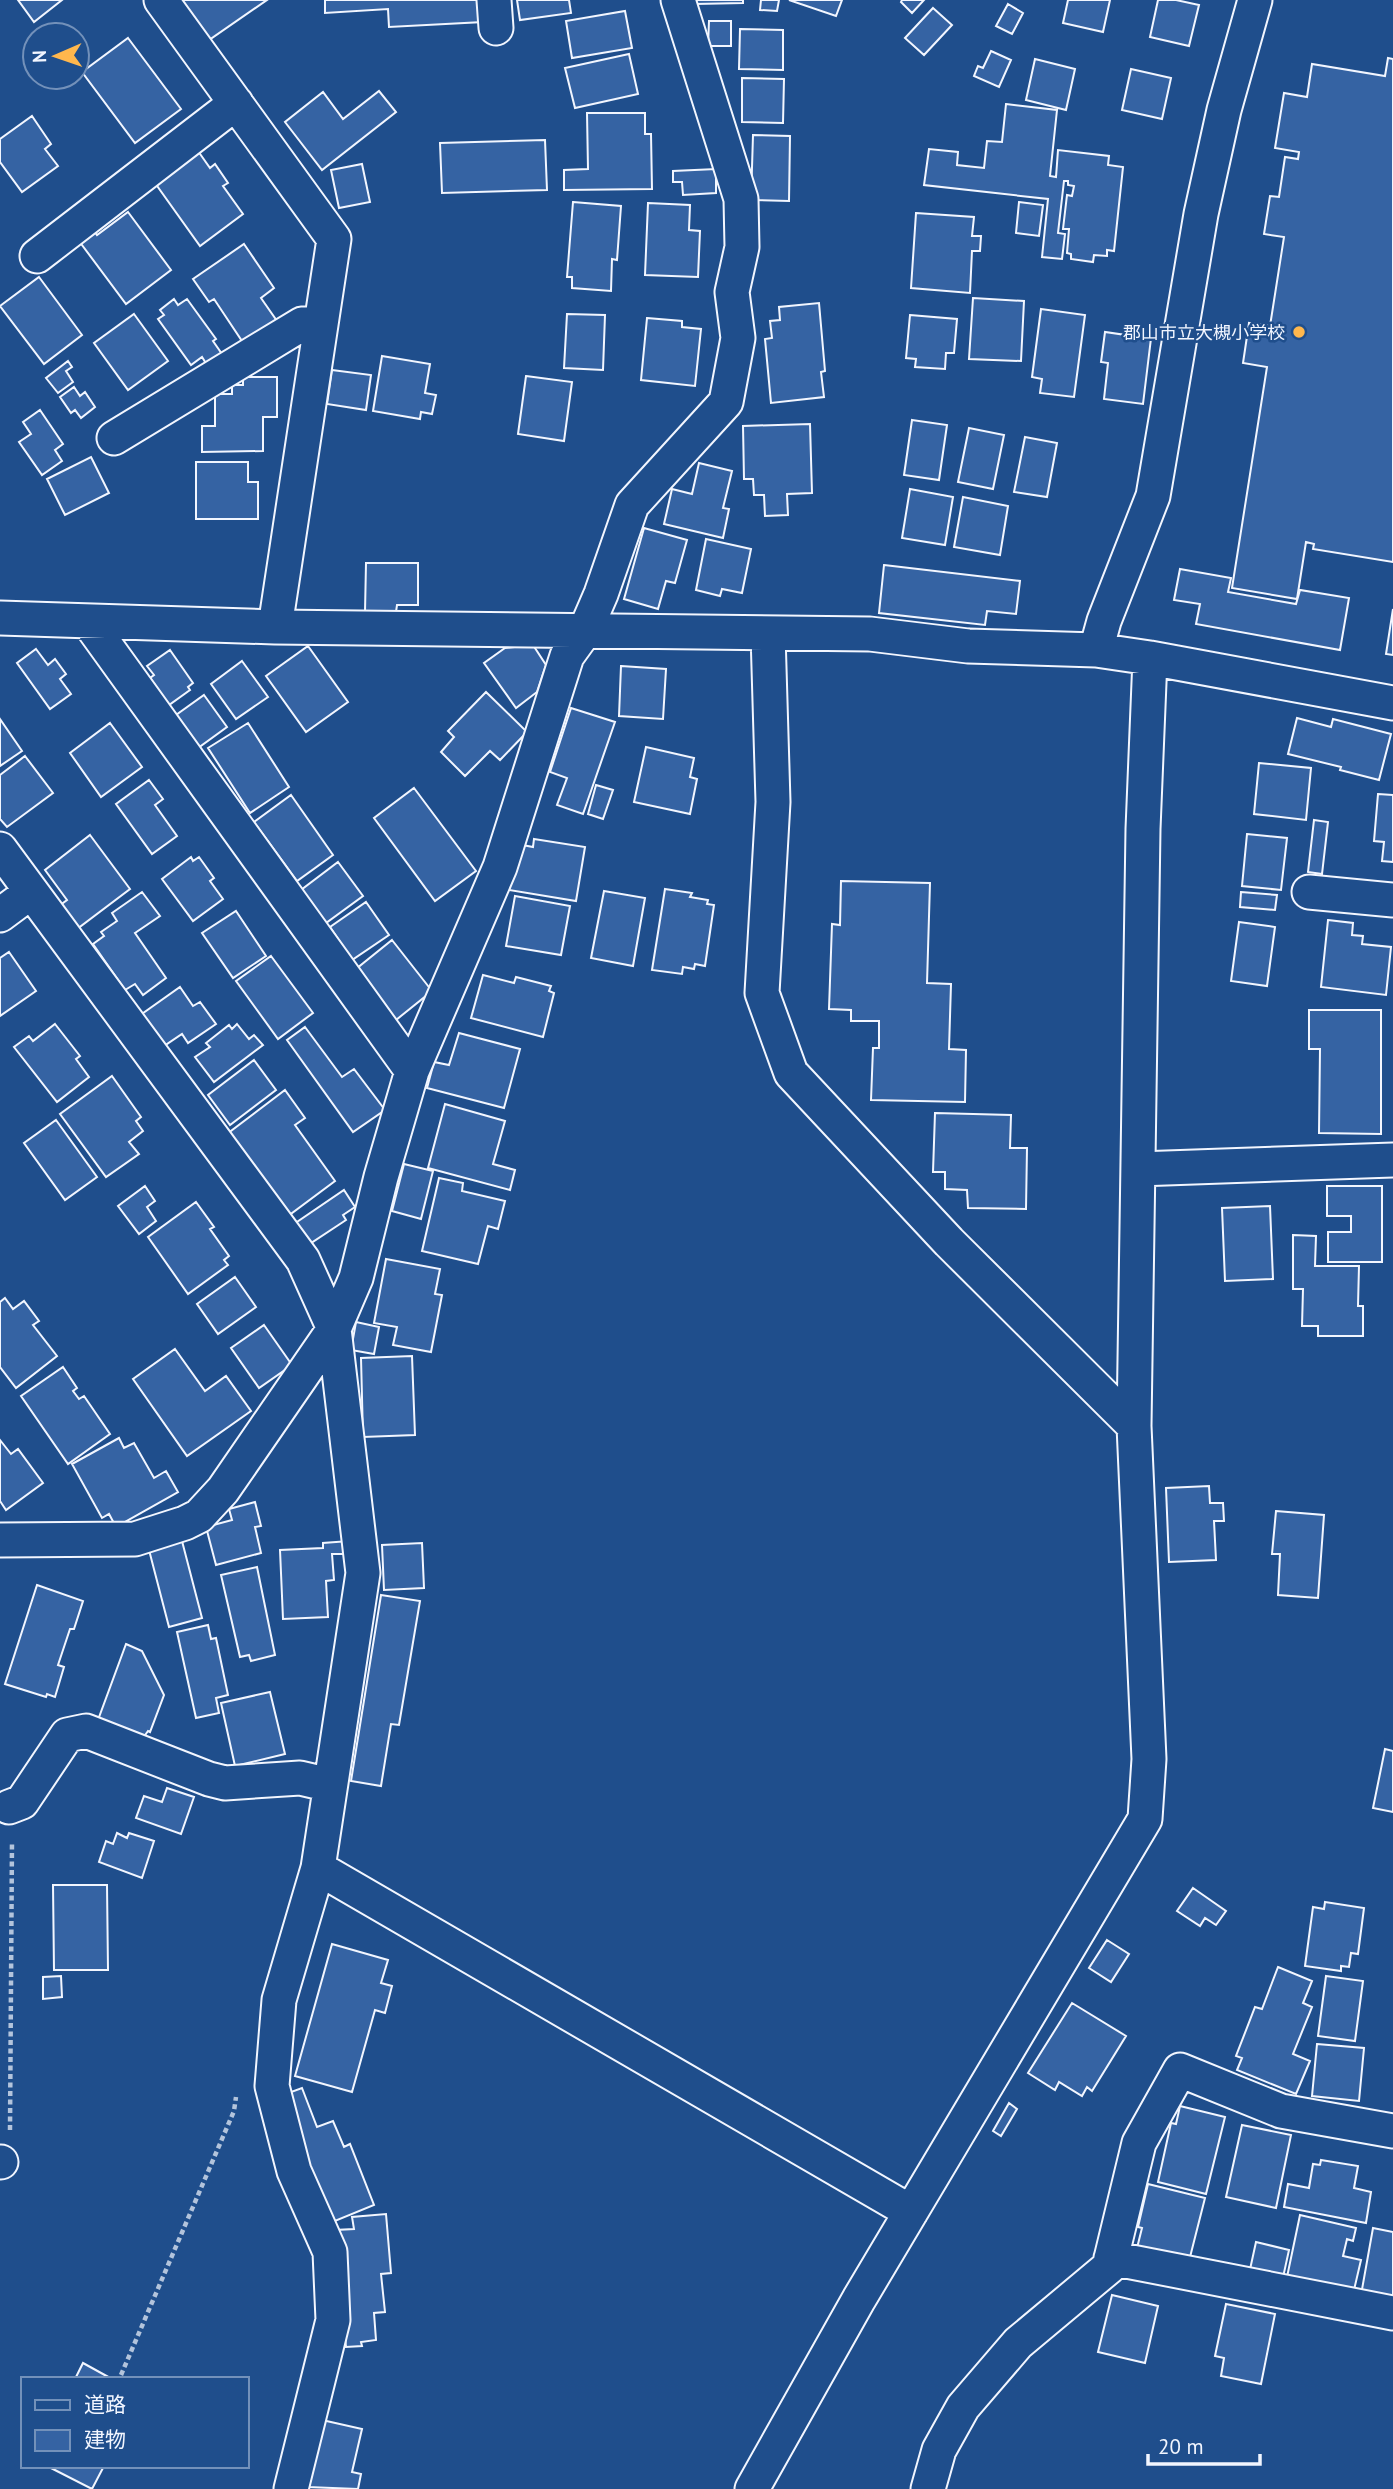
<svg xmlns="http://www.w3.org/2000/svg" width="1393" height="2489" viewBox="0 0 1393 2489" font-family="'PT Sans','Noto Sans JP',sans-serif">
<style>
.building{fill:#3563a3;stroke:#f2f6ff;stroke-width:2}
.lines{fill:none;stroke-linecap:round;stroke-linejoin:round}
.minor-casing{stroke:#f2f6ff;stroke-width:37}
.path{stroke:#b3c4dc;stroke-width:4.5;stroke-dasharray:5 3.5;stroke-linecap:butt}
.minor{stroke:#1f4e8c;stroke-width:33}
.poi-dot{fill:#ffb74d;stroke:#1f4e8c;stroke-width:2.5}
.labels{text-anchor:middle;dominant-baseline:central;stroke-width:5;stroke-linejoin:round;paint-order:stroke}
.poi-label{font-size:18px;fill:#f2f6ff;stroke:#1f4e8c;text-anchor:end}
</style>
<rect width="100%" height="100%" fill="#1f4e8c"/>
<path class="building" d="M18,0h44l-28,22z
M181,0h86l-58,40z
M325,0h157l1,22 -94,5 -1,-18 -63,4z
M517,0h52l2,13 -51,7z
M696,0h47v3l-47,1z
M761,0h18l-2,11 -17,-1z
M789,0h53l-6,16z
M902,0h22l-12,13 -11,-11z
M1068,0h42l-7,32 -40,-9z
M1158,0h18l23,5 -10,41 -39,-9z
M1008,4l15,9 -11,21 -16,-8z
M933,8l19,17 -28,30 -19,-17z
M625,11l7,37 -60,10 -6,-37z
M709,21h22v25h-23z
M740,29l43,1v40l-44,-1z
M128,38l53,71 -46,34 -53,-71z
M991,51l20,9 -12,27 -25,-11 4,-10 5,2z
M629,54l9,40 -63,14 -10,-40z
M1388,58l5,1v503l-80,-13 1,-5 -8,-2 -9,57 -65,-11 35,-221 -24,-4 6,-40 21,3 14,-89 -20,-3 6,-38 9,1 6,-40 13,2 1,-7 -24,-4 9,-55 23,4 5,-33 73,12z
M1035,59l40,10 -9,41 -40,-10z
M1131,69l40,9 -9,41 -40,-9z
M742,78l42,1 -1,44 -41,-1z
M379,91l17,21 -74,58 -37,-48 38,-30 20,27z
M1006,104l51,6 -7,66 6,1 2,-27 51,6 -1,9 15,2 -9,84 -7,-1v6l-13,-1 -1,7 -22,-3v-5l-4,-1 2,-24h-6l4,-34 5,1 2,-10 -6,-1v-4h-4l-6,52 7,1 -3,25 -20,-2 6,-58 -124,-14 5,-36 29,3 -1,13 27,3 3,-27 15,1z
M587,113h58v21h6l1,55 -88,1v-20l24,-1z
M32,116l19,28 -6,5 13,17 -36,26 -22,-30v-23z
M753,135l37,1 -1,65 -38,-1z
M545,140l2,50 -105,3 -2,-50z
M198,151l12,17 5,-4 13,19 -5,3 20,28 -43,32 -45,-63z
M362,164l8,38 -31,6 -8,-38z
M716,169v24l-33,2 -1,-13h-9v-11z
M573,202l48,4 -4,54 -5,-1 -1,32 -39,-3v-11h-5z
M1019,202l24,3 -4,31 -23,-3z
M648,203l42,2 -1,25 11,1 -2,46 -53,-2z
M128,212l43,58 -45,34 -47,-63 15,-10 3,4z
M916,213l58,4 -2,19h9l-1,15h-8l-2,42 -59,-5z
M244,244l30,44 -13,10 16,23 -33,23 -30,-45 -5,3 -16,-23z
M39,277l43,58 -38,29 -44,-58z
M973,298l51,3 -3,60 -52,-2z
M174,299l4,6 9,-6 29,40 -3,2 9,13 -15,11 -5,-8 -11,8 -33,-46 6,-4 -4,-5z
M819,303l6,68 -4,1 3,25 -53,6 -6,-64 7,-1 -2,-17 10,-1 -1,-13z
M1041,309l44,6 -11,82 -34,-4 2,-14 -10,-2z
M134,314l34,47 -40,29 -34,-47z
M567,314l38,1 -2,55 -39,-2z
M910,315l47,4 -3,34h-8l-1,16 -30,-2 1,-8 -10,-1z
M647,318l35,3v6l19,2 -6,57 -54,-6z
M1127,327l25,3 -9,74 -39,-5 4,-36 -7,-1 4,-30 21,3z
M382,356l48,8 -5,29 11,2 -4,19 -11,-2 -1,7 -47,-8z
M68,361l4,6 -6,4 7,11 -15,11 -12,-15z
M332,370l39,5 -5,35 -39,-6z
M526,376l46,6 -8,59 -46,-7z
M243,377h34v40h-14v34l-61,1v-26h13v-32h17v-9h11z
M74,387l6,9 5,-4 10,15 -14,11 -6,-8 -4,3 -11,-16z
M40,410l23,34 -8,6 7,11 -20,14 -23,-33 12,-8 -8,-12z
M912,420l35,5 -8,55 -35,-5z
M810,424l2,69 -25,1 1,21 -23,1 -1,-21h-10l-1,-16h-9l-1,-53z
M969,428l35,7 -11,54 -35,-7z
M1025,437l32,6 -10,54 -33,-5z
M91,457l18,36 -44,22 -18,-36z
M196,462h52v20h10v37h-62z
M699,463l33,8 -9,37 6,1 -6,29 -59,-14 8,-35 20,5z
M910,489l43,8 -8,48 -43,-7z
M963,497l45,9 -8,49 -46,-8z
M644,528l43,12 -12,43 -9,-2 -8,28 -34,-10z
M706,539l45,10 -9,44 -20,-4 -2,7 -24,-6z
M366,563h52v42h-21l-1,7h-31z
M884,565l136,16 -4,33 -29,-3 -2,14 -106,-12z
M1180,569l51,9 -3,14 68,12 4,-14 49,8 -9,52 -144,-26 4,-20 -26,-4z
M1393,609v46l-7,-1z
M533,645l13,20 -9,27 -21,16 -32,-45 21,-15z
M308,646l40,56 -42,30 -40,-56z
M36,649l12,16 7,-6 11,15 -6,5 11,15 -21,15 -33,-46z
M170,650l23,33 -5,4 2,3 -21,15 -19,-27 4,-3 -7,-9z
M242,661l26,36 -32,22 -25,-35z
M621,666l45,3 -3,50 -44,-3z
M486,692l41,40 -27,28 -10,-9 -25,25 -24,-24 13,-15 -6,-6z
M204,695l23,32 -29,21 -22,-33z
M571,708l44,14 -32,92 -26,-9 10,-27 -17,-6z
M1297,718l34,9 2,-8 58,15 -12,46 -39,-10 1,-3 -53,-13z
M0,719l22,32 -22,15z
M110,723l32,44 -41,30 -31,-44z
M248,723l41,64 -39,26 -42,-65z
M646,747l48,11 -4,19 7,2 -7,35 -56,-12z
M25,756l28,37 -46,34 -7,-8v-44z
M1259,763l52,5 -5,52 -52,-6z
M149,780l14,19 -8,6 22,31 -25,18 -36,-50z
M596,785l17,5 -10,29 -15,-5z
M414,788l62,83 -41,30 -61,-83z
M1378,794l15,1v67l-11,-1 2,-19 -10,-1z
M291,795l42,60 -36,26 -43,-59z
M1314,820l14,2 -6,52 -14,-2z
M1247,834l40,4 -6,52 -39,-4z
M90,835l40,54 -53,40 -18,-23 8,-6 -22,-30z
M534,839l51,8 -9,54 -67,-11 8,-46 16,3z
M191,857l2,4 6,-4 15,21 -4,3 13,18 -30,22 -31,-42z
M338,862l25,34 -37,27 -25,-33z
M841,881l89,2 -3,100 24,1 -2,65 17,1 -1,52 -94,-2 2,-52h6v-27h-28v-11l-22,-1 3,-85 8,1z
M665,889l27,4 -2,4 18,3 -1,4 7,1 -9,61 -10,-2 -1,5 -11,-2 -1,7 -30,-4z
M604,891l41,7 -12,68 -42,-8z
M142,892l18,24 -25,17 31,45 -23,17 -8,-11 -10,6 -32,-46 11,-8 -3,-4 16,-11 -5,-8z
M1241,892l36,3 -2,15 -35,-3z
M515,896l55,10 -9,49 -55,-9z
M366,902l23,33 -37,25 -22,-33z
M236,911l30,45 -33,22 -31,-45z
M1328,920l25,3 -1,12 11,1 -1,8 29,3 -5,48 -65,-8z
M1239,922l36,5 -8,59 -36,-5z
M392,940l40,51 -36,29 -40,-51z
M9,952l27,39 -36,25v-58z
M271,956l42,57 -35,26 -42,-58z
M483,975l31,8 2,-6 35,9 -2,5 5,2 -11,44 -72,-19z
M180,987l13,19 7,-4 16,22 -28,19 -6,-9 -21,14 -22,-32z
M1309,1010h72v124l-62,-1 1,-84h-11z
M55,1024l25,32 -4,3 13,18 -32,25 -43,-55 15,-11 4,5z
M237,1024l12,15 5,-4 9,10 -49,37 -19,-25 15,-10 -4,-4 23,-18 3,4z
M305,1027l37,50 12,-8 31,41 -32,22 -66,-92z
M459,1033l61,16 -16,59 -77,-20 7,-26 15,3z
M254,1060l22,30 -46,35 -22,-30z
M112,1076l29,41 -5,4 7,10 -14,11 10,12 -33,23 -46,-63z
M285,1090l20,28 -10,7 40,56 -47,35 -61,-82z
M445,1104l60,17 -12,43 22,6 -5,20 -82,-22z
M935,1113l76,2 -1,33h17l-1,61 -58,-1 -1,-18 -22,-1v-17h-12z
M56,1120l41,57 -32,23 -41,-57z
M404,1164l29,7 -12,48 -29,-8z
M439,1178l24,5 -1,8 43,10 -7,28 -10,-3 -10,38 -56,-13z
M145,1186l10,15 -8,6 9,14 -17,13 -21,-28z
M1327,1186h55v76h-54v-30h23v-16h-24z
M344,1190l11,17 -12,8 3,5 -38,25 -14,-21z
M196,1202l18,25 -4,2 19,27 -5,4 4,5 -40,29 -40,-57z
M1270,1206l3,73 -48,2 -3,-73z
M1293,1235l23,1 -1,30h44l-1,40h5v30h-45v-10h-16l1,-37h-10z
M386,1259l54,10 -5,25 7,1 -11,57 -38,-7 4,-18 -23,-4z
M235,1277l21,30 -38,27 -21,-30z
M5,1298l8,11 11,-8 15,20 -6,4 24,31 -41,32 -16,-21v-65z
M356,1322l23,5 -5,27 -23,-4z
M264,1325l28,40 -33,23 -28,-40z
M175,1349l30,42 21,-15 25,35 -64,45 -54,-77z
M412,1356l3,79 -52,2 -2,-79z
M63,1367l14,21 -4,3 6,8 5,-3 26,38 -42,30 -47,-68z
M119,1438l5,10 10,-5 20,35 12,-7 12,21 -62,35 -7,-13 -7,4 -30,-54z
M0,1440l11,14 7,-5 25,34 -37,27 -6,-9z
M1209,1486l1,17h13l1,18h-10l2,39 -47,2 -3,-74z
M255,1502l6,24 -6,1 6,26 -45,12 -10,-38 26,-7 -3,-11z
M1276,1511l48,4 -6,83 -40,-3 2,-41h-8z
M182,1541l20,77 -33,9 -20,-77z
M349,1541l1,13h-18l2,26 -8,1 2,36 -45,2 -3,-69 43,-2v-5z
M422,1543l2,45 -40,2 -2,-45z
M257,1567l18,88 -24,6 -2,-6 -9,2 -19,-82z
M37,1585l46,16 -9,28h-4l-12,36 6,2 -9,30 -8,-3 -1,3 -41,-13z
M381,1595l39,6 -21,124 -8,-1 -10,62 -30,-5z
M208,1625l3,14 5,-1 12,57 -12,3 3,15 -23,5 -19,-86z
M126,1644l16,7 22,44 -14,37 -2,-1 -5,7 -45,-18z
M270,1692l15,62 -50,12 -14,-63z
M1385,1749l8,2v61l-20,-4z
M167,1788l27,9 -13,37 -45,-16 8,-22 18,6z
M117,1833l10,5 2,-5 25,8 -12,37 -43,-16 7,-21 7,3z
M53,1885h54l1,85h-54z
M1193,1888l33,23 -10,14 -11,-7 -5,8 -23,-15z
M1325,1902l39,6 -6,46 -7,-1 -2,14 -8,-1v5l-36,-5 8,-59 11,2z
M1107,1940l22,14 -18,28 -22,-14z
M332,1944l56,16 -7,23 11,3 -7,27 -10,-3 -23,82 -57,-16z
M1278,1967l34,14 -9,22 9,4 -19,47 17,7 -14,33 -59,-24 5,-12 -6,-2 19,-49 7,2z
M61,1976l1,21 -19,2v-22z
M1326,1976l37,5 -8,60 -37,-5z
M1072,2003l54,33 -34,55 -5,-4 -5,9 -23,-14 -4,8 -27,-17z
M1317,2044l47,4 -5,53 -47,-5z
M302,2088l15,39 16,-6 11,26 6,-3 24,61 -44,18 -50,-127z
M1009,2103l8,6 -16,27 -8,-5z
M1180,2106l45,11 -19,77 -48,-12 13,-59 5,1z
M1242,2125l49,10 -15,73 -50,-11z
M1321,2160l37,6 -4,22 17,4 -5,31 -82,-16 4,-23 21,4 4,-24 7,1z
M1148,2184l57,14 -17,67 -52,-13 6,-24 -4,-1z
M386,2214l5,59 -10,1 4,38 -11,1 2,27 -15,2 1,4 -16,1 -11,-117 19,-1 -2,-12z
M1300,2215l56,13 -3,13 -6,-2 -4,17 18,4 -7,30 -67,-13z
M1373,2228l20,4v69l-32,-6z
M1256,2242l33,8 -7,32 -33,-8z
M1112,2295l46,11 -13,57 -47,-11z
M1226,2304l49,10 -14,70 -40,-8 3,-18 -9,-2z
M83,2363l29,16h-37z
M322,2420l40,9 -10,43 9,2 -3,15 -51,-2z
M47,2466h57l-12,23z"/>
<g class="lines">
<g class="minor-casing">
<path id="minor" d="M161,0l173,239 -59,388
M494,0l2,28
M37,256l199,-153
M114,438l188,-114 18,-1
M0,618l275,9 595,7 98,12 128,4 54,8 243,45
M88,621l324,450
M768,634l5,168 -11,191 29,80 158,169 185,184
M1096,650l8,-29 49,-125 48,-282 23,-104 31,-110
M0,849l303,411 31,69 29,244 -45,295 -39,132 -7,86 22,85 36,81 3,68 -42,169
M1309,892l84,8
M0,915l31,-23
M1138,1169l255,-9
M0,1540l135,-1 50,-16 14,-7 24,-26 111,-161 22,-51 25,-101 31,-106 88,-204 67,-211 18,-25 16,-37 31,-89 94,-103 12,-64 -6,-46 10,-45 -1,-48 -63,-199
M9,1807l13,-5 45,-67 19,-4 123,48 16,4 75,-5 30,7
M318,1868l593,344
M0,2162h1
M1111,2258l282,55
M752,2489l107,-190 286,-480 4,-60 -15,-333 9,-597 7,-171
M928,2489l11,-39 24,-43 55,-64 91,-76 30,-124 41,-73 101,41 112,20"/>
</g>
<path class="path" d="M10,2130l2,-289
M121,2375l113,-264 2,-14"/>
<use href="#minor" class="minor"/>
</g>
<circle class="poi-dot" cx="1299" cy="332" r="7"/>
<g class="labels">
<g class="poi-label">
<text x="1285" y="332">郡山市立大槻小学校</text>
</g>
</g>
<rect x="21" y="2377" width="228" height="91" fill="#1f4e8c" stroke="#7391ba" stroke-width="2"/>
<rect x="35" y="2400" width="35" height="10" fill="#1f4e8c" stroke="#7391ba" stroke-width="2"/>
<text x="84" y="2412" font-size="21" fill="#f2f6ff">道路</text>
<rect x="35" y="2430" width="35" height="21" fill="#3563a3" stroke="#7391ba" stroke-width="2"/>
<text x="84" y="2447" font-size="21" fill="#f2f6ff">建物</text>
<g transform="translate(56 56) rotate(268)"><circle r="33" fill="#1f4e8c" stroke="#7391ba" stroke-width="2"/>
<path d="M0-5L12 26L0 18L-12 26Z" fill="#ffb74d"/>
<text y="-10" font-size="19" font-weight="bold" text-anchor="middle" fill="#f2f6ff">N</text>
</g>
<path d="M1148 2454v10h112v-10" fill="none" stroke="#f2f6ff" stroke-width="3.5"/>
<text x="1158" y="2454" font-size="21" fill="#f2f6ff" stroke="#1f4e8c" stroke-width="5" paint-order="stroke">20 m</text>
</svg>
